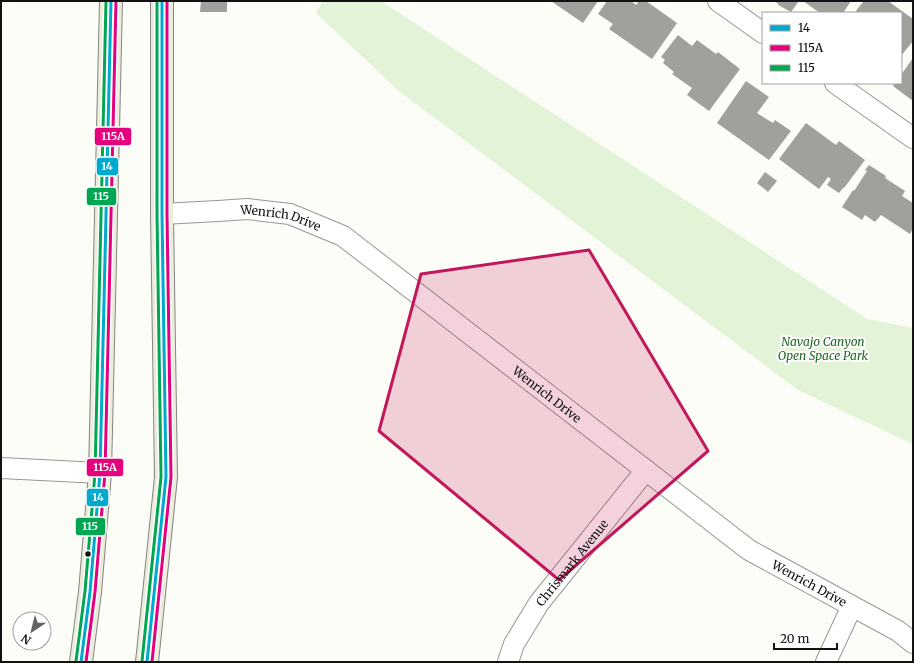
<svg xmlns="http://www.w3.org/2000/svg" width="914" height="663" viewBox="0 0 914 663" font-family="Merriweather,serif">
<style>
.green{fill:#e2f3d8}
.building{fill:#a1a09c}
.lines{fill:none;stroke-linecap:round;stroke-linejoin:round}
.minor-casing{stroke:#979795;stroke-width:22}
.major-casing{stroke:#858582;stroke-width:24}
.minor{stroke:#fffffe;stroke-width:20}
.major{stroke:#ececdc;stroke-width:22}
.bus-1-casing{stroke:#fff;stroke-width:6}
.bus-2-casing{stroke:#fff;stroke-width:6}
.bus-3-casing{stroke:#fff;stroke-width:6}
.bus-1{stroke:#00a9ce;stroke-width:3}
.bus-2{stroke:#e5007d;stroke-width:3}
.bus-3{stroke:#00a651;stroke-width:3}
.marked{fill:#c2185b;fill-opacity:0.2;stroke:#c2185b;stroke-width:3;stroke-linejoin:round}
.bus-dot{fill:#111;stroke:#fff;stroke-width:1.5}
.labels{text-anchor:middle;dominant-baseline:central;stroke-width:4;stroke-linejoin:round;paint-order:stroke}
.street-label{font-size:12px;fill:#111;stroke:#fff}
.park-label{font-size:12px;font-style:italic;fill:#216921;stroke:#fff}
.line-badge{stroke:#fff;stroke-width:1.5}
.badge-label{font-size:11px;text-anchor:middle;font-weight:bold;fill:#fff}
</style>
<rect width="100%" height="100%" fill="#fdfdf7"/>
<path class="green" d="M323,1h58l486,318 46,9v116l-115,-54 -398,-298 -84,-79z"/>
<path class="building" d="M201,1h26v11h-27z
M551,1h47l-15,22z
M607,1h24l5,4 3,-4h7l31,22 -25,36 -43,-30 4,-5 -15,-10z
M775,1h24l-8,11 -11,-6z
M803,1h48l-8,12h-23z
M864,1h24l25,18v22l-12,15v-43h-46l3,-5z
M678,35l14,11 5,-6 19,14 2,-2 22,17 -31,42 -22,-16 5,-7 -20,-14 2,-2 -11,-9 2,-3 -4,-3z
M913,58v43l-20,-15 2,-3h6v-8z
M746,81l23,16 -12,16 16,10 2,-3 16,11 -22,29 -52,-37z
M806,123l30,22 3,-4 26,19 -21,28h-1l-4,5 -12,-8 4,-6 -3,-2 -9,12 -40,-30z
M869,165l17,11 -1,2 20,13 -3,5 11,7v25l-3,6 -29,-19 -6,7 -10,-7 -3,5 -20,-13 11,-17 1,1 13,-20 -2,-1z
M765,172l12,9 -9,11 -11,-9z"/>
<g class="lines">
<g class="minor-casing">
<g id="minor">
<path d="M718,1l45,32"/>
<path d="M835,83l78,55"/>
<path id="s1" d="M162,214l56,-3 29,-2 43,5 53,22 406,314 149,81 15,12"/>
<path d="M1,468l99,5"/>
<path id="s2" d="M508,662l6,-18 25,-41 107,-133"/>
<path d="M826,662l26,-56"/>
</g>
</g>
<g class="major-casing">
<path id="major" d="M81,662l9,-70 10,-119 11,-472
M147,662l19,-185 -4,-263v-213"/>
</g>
<use href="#minor" class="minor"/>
<use href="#major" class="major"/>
<g class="bus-1-casing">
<path id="bus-1" d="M81,662l9,-70 10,-119 11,-472
M147,662l19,-185 -4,-263v-213"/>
</g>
<g class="bus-2-casing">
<path id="bus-2" d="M86,662l9,-70 10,-119 11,-472
M152,662l19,-185 -4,-263v-213"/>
</g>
<g class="bus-3-casing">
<path id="bus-3" d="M76,661l9,-70 10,-118 11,-472
M142,661l19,-184 -4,-263v-213"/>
</g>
<use href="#bus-1" class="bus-1"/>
<use href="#bus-2" class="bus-2"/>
<use href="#bus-3" class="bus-3"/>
</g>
<path class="marked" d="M589,250l119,201 -149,129 -180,-149 42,-157z"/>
<circle class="bus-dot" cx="88" cy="554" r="3.5"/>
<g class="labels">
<g class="street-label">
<text stroke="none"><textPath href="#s1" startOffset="120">Wenrich Drive</textPath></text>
<text stroke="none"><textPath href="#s1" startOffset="444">Wenrich Drive</textPath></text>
<text stroke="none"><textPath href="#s2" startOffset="119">Chrismark Avenue</textPath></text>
<text stroke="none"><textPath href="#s1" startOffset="768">Wenrich Drive</textPath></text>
</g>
<g class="park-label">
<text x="823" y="341">Navajo Canyon<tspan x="823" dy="14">Open Space Park</tspan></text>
</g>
</g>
<g class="line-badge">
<rect x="94" y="127" width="38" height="19" rx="4" fill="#e5007d"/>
<rect x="96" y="157" width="23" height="19" rx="4" fill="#00a9ce"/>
<rect x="86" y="187" width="31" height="19" rx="4" fill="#00a651"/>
<rect x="86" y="458" width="38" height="19" rx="4" fill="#e5007d"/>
<rect x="86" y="488" width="23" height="19" rx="4" fill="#00a9ce"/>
<rect x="75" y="517" width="31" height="19" rx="4" fill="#00a651"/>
</g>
<g class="badge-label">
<text x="113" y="140">115A</text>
<text x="107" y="170">14</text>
<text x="101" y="200">115</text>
<text x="105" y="471">115A</text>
<text x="98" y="501">14</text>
<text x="90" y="530">115</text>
</g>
<rect width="914" height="663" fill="none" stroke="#111111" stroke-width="4"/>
<rect x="762" y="12" width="140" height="72" fill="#ffffff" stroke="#a0a0a0"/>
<rect x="770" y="25" width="20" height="6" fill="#00a9ce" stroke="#a0a0a0"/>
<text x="798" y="32" font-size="12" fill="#111111">14</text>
<rect x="770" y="45" width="20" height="6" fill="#e5007d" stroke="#a0a0a0"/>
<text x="798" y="52" font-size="12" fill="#111111">115A</text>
<rect x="770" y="65" width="20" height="6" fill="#00a651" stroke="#a0a0a0"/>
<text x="798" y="72" font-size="12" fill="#111111">115</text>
<g transform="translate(32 631) rotate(215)"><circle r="19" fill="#ffffff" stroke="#a0a0a0"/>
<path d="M0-3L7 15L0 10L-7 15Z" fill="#646462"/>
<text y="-6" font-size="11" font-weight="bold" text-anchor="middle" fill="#111111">N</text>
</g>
<path d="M774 643v6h63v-6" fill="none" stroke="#111111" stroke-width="2"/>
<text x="780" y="643" font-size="12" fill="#111111" stroke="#ffffff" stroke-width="3" paint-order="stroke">20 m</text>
</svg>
